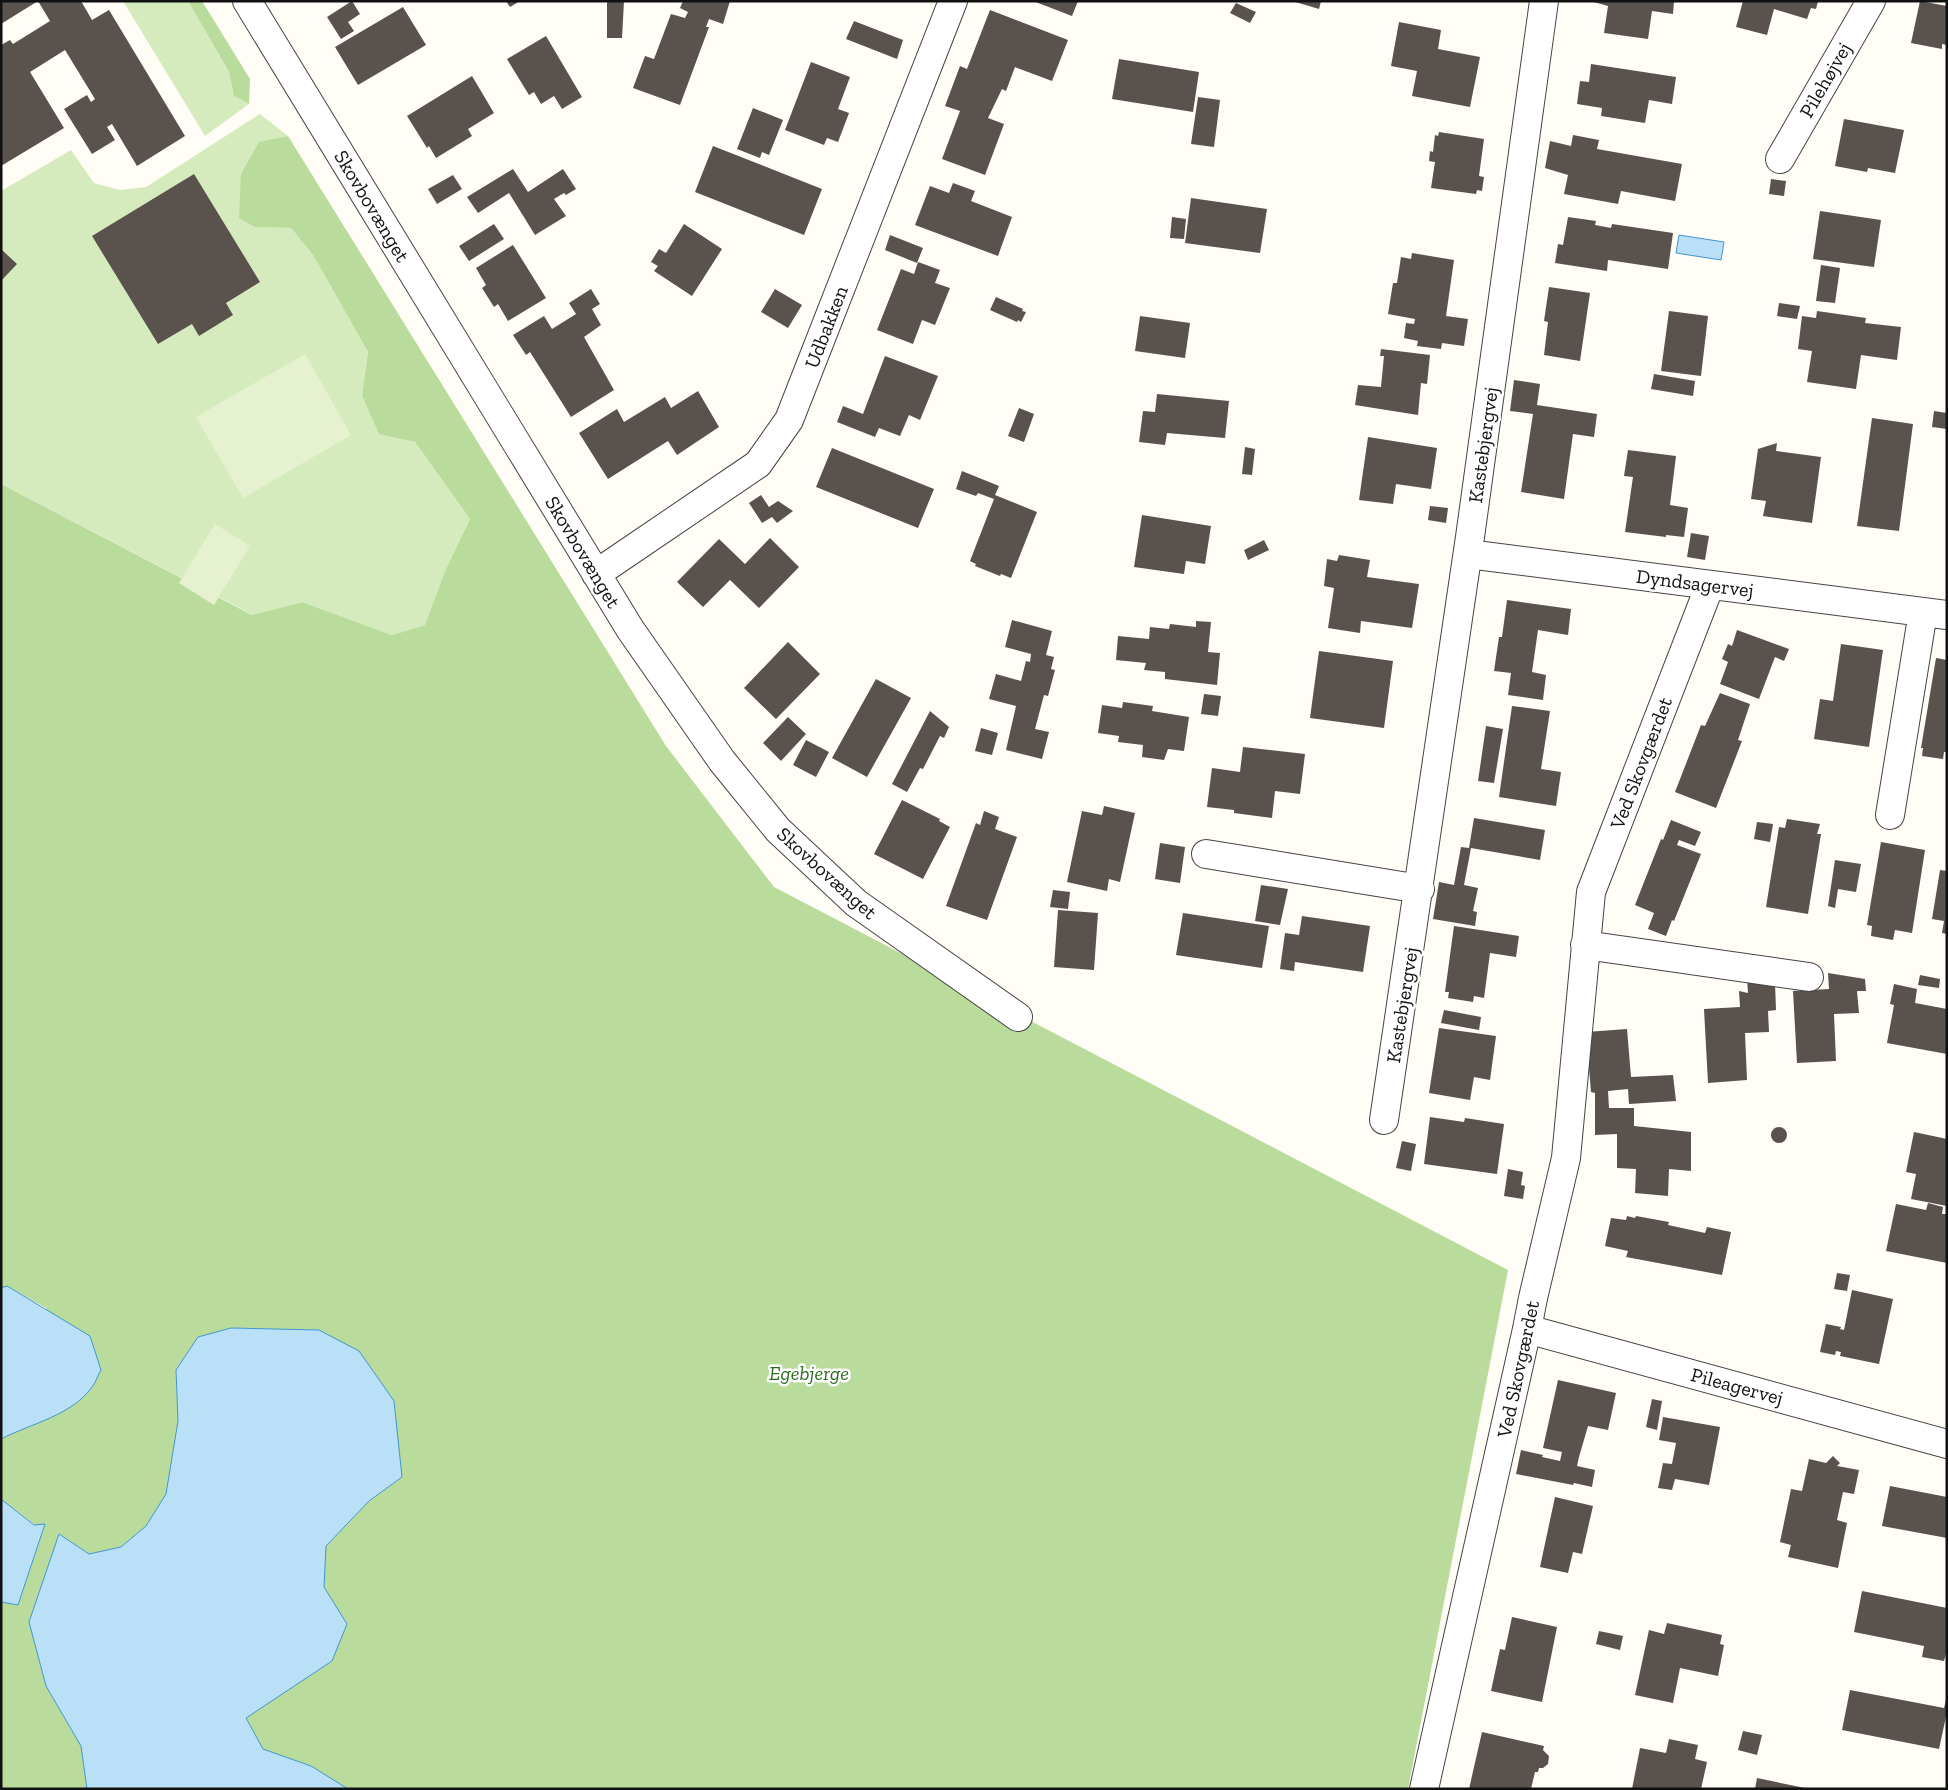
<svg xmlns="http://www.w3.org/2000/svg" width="1948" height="1790" viewBox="0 0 1948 1790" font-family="'Zilla Slab',serif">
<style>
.green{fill:#d5ebbd}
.forest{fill:#b9dc9c}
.pitch{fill:#e6f2cf}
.water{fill:#b9e0f7;stroke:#3f96cf}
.building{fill:#5a524d}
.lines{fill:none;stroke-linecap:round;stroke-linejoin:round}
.street-casing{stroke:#444;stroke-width:30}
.street{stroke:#fff;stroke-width:28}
.labels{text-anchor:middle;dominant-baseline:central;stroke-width:5;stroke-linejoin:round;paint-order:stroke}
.street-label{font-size:20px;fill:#111;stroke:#fff}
.park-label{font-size:20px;font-style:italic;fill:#2f6b1f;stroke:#fff}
</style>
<rect width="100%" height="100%" fill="#fffdf5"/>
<path class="green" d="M123,1h65l41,71 5,24 15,8 -44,32z
M260,114l28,22 -29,7 -4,84 36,1 22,27 55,97 -6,44 17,37 36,9 55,77 -25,52 -20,54 -33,10 -90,-33 -49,13 -252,-131v-293l70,-41 23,33 26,7 26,-3z"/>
<path class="forest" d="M188,1h14l48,78 -1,25 -15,-8 -5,-24z
M288,136l378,610 108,141 734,383 -100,519h-1060l-37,-23 -48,-17 -17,-31 25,-17 76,-77 -23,-37 2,-41 43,-45 33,-24 -83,-147 -88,-2 -33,9 -22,33 2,51 -12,73 -20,32 -25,21 -32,7 -30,-20 -30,88 17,64 35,60 6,43h-86v-187l17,3 27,-81 -10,1 -34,-26v-60l18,-9 27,-122 -39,-22 -6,2v-804l251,131 50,-13 90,33 33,-10 20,-54 25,-52 -55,-77 -36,-8 -17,-38 6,-44 -55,-97 -22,-27 -36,-1 -16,-9 2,-44 18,-32z"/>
<path class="pitch" d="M305,354l46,81 -108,63 -47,-81z
M215,524l35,22 -36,59 -35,-22z"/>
<path class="water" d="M1679,235l45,7 -3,18 -45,-7z
M7,1286l83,50 11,34c-3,5 -5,12 -9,17 -21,29 -60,36 -91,52v-151z
M231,1328l88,2 40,21 35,50 8,76 -33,24 -43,45 -2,41 23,37 -15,37 -86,57 17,31 48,17 37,23h-261l-6,-43 -35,-60 -17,-64 30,-88 30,20 32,-7 25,-21 20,-32 12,-73 -2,-51 22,-33z
M1,1499l33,26 11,-1 -27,81 -17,-3z"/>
<path class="building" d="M1,1h37l-37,23z
M38,1h43l11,19 17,-10 76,126 -48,30 -25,-42 -5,3 8,13 -23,14 -28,-45 23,-14 4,7 4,-3 -30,-49 -35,22 34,56 -63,38v-121l9,-5 3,4 37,-23z
M352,1l8,13 -12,8 6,9 -13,8 -14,-22z
M506,1h14l-10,6z
M607,1h17l-2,37h-15z
M683,1h47l-7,23 -14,-5 -3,8h3l-29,78 -47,-17 12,-32 9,3 17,-45 14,4 3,-6 -8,-4z
M1033,1h45l-6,15z
M1292,1h29l-2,8z
M1590,1h84l-1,13 -21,-3 -4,28 -44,-6 4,-27z
M1743,1h75l-2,8 -5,-1 -4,11 -33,-10 -7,26 -31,-8z
M1920,1l27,5v39l-5,-1v5l-31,-6z
M1236,3l20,9 -6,11 -20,-10z
M403,7l23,38 -68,40 -23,-38z
M990,10l78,30 -16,41 -37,-14 -9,24 -4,-2 -14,29 16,6 -19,51 -43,-16 18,-48 -15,-5 15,-40 7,3z
M854,21l49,19 -6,19 -51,-20z
M1399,22l42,8 -3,19 42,8 -10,50 -58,-11 5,-25 -26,-5z
M546,36l36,61 -20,12 -8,-13 -13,8 -7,-12 -5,3 -22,-36z
M1119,59l80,13 -6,40 -81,-13z
M811,62l39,15 -12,32 11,4 -11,29 -11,-4 -3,7 -39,-15z
M1591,64l85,13 -4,27 -23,-4 -4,23 -44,-7 1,-8 -25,-4 3,-23 9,1z
M472,76l22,37 -26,16 4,7 -36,22 -7,-12 -2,2 -20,-32z
M1198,97l22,3 -6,47 -23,-3z
M753,108l30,12 -14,35 -7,-3 -2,6 -23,-9z
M1844,119l60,11 -9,43 -27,-5 -1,4 -32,-6z
M1439,132l45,7 -5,37 5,1 -2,14 -5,-1 -1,4 -45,-6 4,-26 -6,-1 1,-10 3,1 2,-17 3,1z
M1573,135l26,5 -2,9 85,15 -7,37 -54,-10 -3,13 -54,-10 4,-19 -23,-7 5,-27 21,5z
M713,146l109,43 -18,46 -109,-43z
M513,169l15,23 35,-23 13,20 -10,6 -2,-2 -10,6 12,17 -31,19 -26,-42 -31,20 -11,-16z
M194,174l66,108 -34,21 7,12 -34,21 -7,-12 -34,20 -66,-108z
M453,175l9,14 -25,15 -9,-15z
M1771,179l15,2 -2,15 -15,-2z
M953,183l22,8 -4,10 41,16 -14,39 -83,-31 15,-39 19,7z
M1191,198l76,11 -7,44 -75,-10z
M1820,211l61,9 -7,47 -61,-8z
M1172,217l14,2 -2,20 -14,-1z
M1568,217l28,4 -1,4 16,3 1,-4 61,9 -5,36 -60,-9 -1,11 -52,-8 3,-19 5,1z
M494,224l10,15 -35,22 -10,-15z
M684,224l38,25 -30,47 -38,-25 4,-5 -7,-4 8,-13 7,4z
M890,235l33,13 -6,15 -32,-13z
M513,245l33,53 -38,23 -10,-17 -4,3 -12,-19 4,-3 -10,-17z
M1,249l16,15 -16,17z
M1412,253l42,7 -8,56 22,3 -4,27 -22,-3 -1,6 -24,-3 1,-5 -14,-3 2,-15 8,1 1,-5 -27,-5 5,-31h4l4,-26 10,2z
M918,262l22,8 -5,13 15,5 -15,37 -13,-5 -9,24 -36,-14 24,-61 13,5z
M1821,265l19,3 -5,35 -19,-2z
M1549,287l41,6 -10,68 -36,-6 4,-33 -4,-1z
M591,289l9,15 -8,5 9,16 -17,12 30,53 -43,27 -41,-65 -4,3 -13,-20 31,-19 8,13 24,-15 -7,-11z
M775,289l27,16 -14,23 -27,-16z
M996,297l27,12 -1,2 4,1 -5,10 -3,-2 -1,2 -27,-12z
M1779,303l21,3 -3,13 -20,-3z
M1669,311l39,5 -7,60 -40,-5z
M1817,311l49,7 -1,5 36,4 -4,33 -36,-5 -5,34 -49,-7 5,-31 -14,-2 4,-33 14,2z
M1140,316l50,7 -5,35 -50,-7z
M1381,349l49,6 -3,29 -6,-1 -3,32 -63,-10 3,-20 23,2 3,-31h-4z
M885,356l53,20 -18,44 -11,-5 -9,21 -21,-8 -4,9 -38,-15 6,-16 20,8z
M1654,374l41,7 -2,15 -42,-7z
M1514,380l26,4 -3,21 60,9 -3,23 -21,-3 -9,65 -43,-7 12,-78 -23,-3z
M698,391l21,36 -42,28 -9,-14 -60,38 -29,-46 38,-24 7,13 41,-25 6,11z
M1157,394l72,7 -4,37 -58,-5 -2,12 -26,-3 4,-31 12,1z
M1019,408l15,6 -10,28 -16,-6z
M1934,411l13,2v16l-15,-2z
M1872,418l41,6 -14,107 -42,-5z
M1368,437l69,11 -6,41 -35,-5 -3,20 -34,-4z
M1777,443l-1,8 45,6 -9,66 -49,-7 3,-15 -15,-2 7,-50z
M1245,447l10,2 -3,26 -10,-1z
M832,448l102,41 -16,39 -102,-41z
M1628,450l48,6 -6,49 18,3 -4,29 -18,-2v2l-41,-5 8,-55 -9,-1z
M962,471l37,15 -4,9 42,17 -26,66 -10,-4 -1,2 -25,-10 1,-2 -6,-3 24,-62 -16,-6 -2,3 -20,-7z
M761,495l8,12 9,-6 15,10 -16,12 -5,-6 -10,6 -13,-20z
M1430,506l18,2 -2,15 -18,-3z
M1142,515l69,11 -6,38 -19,-3 -2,13 -50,-7z
M1691,533l18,3 -4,24 -18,-3z
M770,538l29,29 -40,41 -29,-28 -27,27 -26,-25 42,-43 26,25z
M1264,540l5,10 -21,10 -4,-10z
M1339,555l31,5 -3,17 52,7 -7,44 -51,-7 -1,12 -32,-5 6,-40 -10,-2 3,-27 10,2z
M1507,600l64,9 -3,26 -30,-5 -6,42 14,3 -3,25 -35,-5 3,-22 -17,-2 5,-34h3z
M1012,620l40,11 -6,24 8,2 -3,12 4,1 -7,26 -4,-1 -9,34 14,3 -7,27 -36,-9 10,-44 -27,-7 7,-25 25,7 5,-20 4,1 1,-8 -26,-7z
M1196,621l15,1 -3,30 12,1 -3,32 -52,-6v-7l-21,-2 2,-7 -30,-3 2,-24 31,3 1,-12 19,2 1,-5 26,3z
M1737,630l52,19 -5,12 -9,-4 -16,42 -39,-15 8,-22 -6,-3 6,-15 4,2z
M788,642l32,32 -44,45 -32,-31z
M1841,644l42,6 -14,97 -55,-8 6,-40 13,2z
M1319,651l74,10 -9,67 -74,-10z
M1936,658l11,2v92h-3l-1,7 -21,-3 1,-8h-2z
M876,679l35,19 -44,79 -35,-19z
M1720,693l30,11 -12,36 4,1 -26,67 -41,-16 26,-67 4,1z
M1204,694l17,2 -3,20 -17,-2z
M1123,702l30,4 -1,5 37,6 -5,34 -16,-2 -4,11 -22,-3 1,-12 -25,-3 1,-6 -21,-3 4,-28 20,3z
M1512,706l38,5 -9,58 20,3 -5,34 -57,-9z
M930,711l19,16 -5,11 -4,-2 -17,33 -3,-1 -13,24 -15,-8z
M788,717l18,17 -25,27 -18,-18z
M1486,726l17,3 -9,54 -16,-2z
M981,728l17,5 -6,22 -17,-4z
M806,740l23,12 -13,25 -23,-12z
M1243,747l62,7 -5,40 -25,-3 -3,27 -38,-5v-3l-27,-3 5,-39 28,4z
M902,800l38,19 -1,2 11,6 -27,52 -49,-25z
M1104,806l31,7 -15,69 -11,-3 -2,12 -40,-9 15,-71 20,4z
M984,811l15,6 -4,12 22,8 -30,83 -41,-14 30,-83 4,2z
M1474,818l71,12 -5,30 -69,-12 -7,37 14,3 -5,23 4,1 -2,14 -42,-7 6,-37 15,3 7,-38 8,1z
M1787,819l33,5 -3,10h4l-13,80 -42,-7 13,-80 6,1z
M1671,820l30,12 -6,14 -16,-6 -2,5 24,9 -27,67 -2,-1 -6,16 -18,-7 6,-16 -19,-8 26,-66 2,1z
M1757,822l16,2 -3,18 -16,-3z
M1881,842l44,8 -13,83 -17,-3 -2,10 -22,-4 1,-10 -5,-1z
M1160,843l25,4 -5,36 -25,-4z
M1835,860l26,4 -5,28 -18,-3 -3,19 -7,-2z
M1940,870l7,1v63l-5,-1 2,-12 -12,-2z
M1261,885l27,4 -8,36 -25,-4z
M1053,890l17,2 -2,17 -18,-2z
M1058,910l40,3 -4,57 -40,-3z
M1183,913l86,13 -7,42 -86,-13z
M1302,916l68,10 -7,46 -68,-10 -1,9 -14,-2 5,-36 14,2z
M1454,926l65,10 -3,21 -26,-4 -6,45 -10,-2 -1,6 -25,-4 1,-6h-4z
M1828,973l37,6 1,12h-9l2,22 -25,1 2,47 -39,2 -4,-72 36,-2z
M1920,975l20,4 -1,9 -21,-3z
M1747,978l28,5 1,27 -8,1 1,21 -24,1 2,47 -39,3 -4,-74 36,-2 -1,-16 9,2z
M1894,984l23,5 -2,14 32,6v45l-60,-11 7,-38 -4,-1z
M1444,1010l37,7 -2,13 -38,-7z
M1439,1028l57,8 -6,44 -16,-3 -4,23 -41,-7z
M1627,1029l4,48 42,-2 3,26 -47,3 -1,-15 -20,2 1,17h25v18l57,6v39l-22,-2 -1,27 -33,-3 1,-24 -19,-1v-34l-22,1v-42l-4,-1 -5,-60z
M1430,1117l34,5 1,-4 39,6 -7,50 -73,-10z
M1771 1135a8 8 0 1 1 16 0a8 8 0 1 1-16 0Z
M1914,1132l33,7v67l-36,-7 5,-25 -10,-2z
M1402,1141l14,3 -5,27 -15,-3z
M1508,1169l15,3 -2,13 4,1 -2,13 -19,-3z
M1928,1203l15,4 -1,7h5v49l-61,-12 10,-47 30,6z
M1627,1216l8,2 1,-2 33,6 -1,3 37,8 2,-6 24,5 -9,43 -96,-18 2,-6 -23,-5 6,-28 15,2z
M1837,1273l13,2 -3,16 -13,-2z
M1852,1290l41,9 -14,65 -39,-8 1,-4 -5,-1 -1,4 -15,-3 6,-28 15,3 -1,2 4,1z
M1558,1380l58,13 -8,37 -20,-4 -9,31 -2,9 18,4 -3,17 -18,-4 -1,2 -57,-11 5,-24 22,5 -1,2 18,4 2,-9 -19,-4z
M1652,1399l10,2 -5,29 -11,-3z
M1663,1417l57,10 -11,58 -34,-6 -3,11 -14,-2 5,-25 9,1 4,-21 -17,-3z
M1833,1456l7,7 -3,3 22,4 -5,24 -11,-2 -6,28 10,3 -9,45 -50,-11 3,-12 -11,-3 11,-53 11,2 7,-32 17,4z
M1890,1486l57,11v41l-65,-12z
M1555,1497l38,9 -11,48 -9,-2 -5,21 -28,-6z
M1862,1591l85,17v42l-3,11 -22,-4 2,-11 -70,-14z
M1512,1617l45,10 -15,75 -51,-11 9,-42 5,1z
M1667,1623l55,12 -2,9 4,1 -6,31 -38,-8 -7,35 -38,-8 14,-65 15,4z
M1599,1631l24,5 -3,14 -24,-6z
M1850,1690l94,18 3,-12v16l-8,37 -97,-19z
M1743,1731l19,4 -5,20 -19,-5z
M1482,1732l62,14 -1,4 6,6 -1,8 -5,4h-4l-1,4h-3l-4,17h-62z
M1669,1739l29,6 -3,14 12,3 -6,27h-69l8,-41 26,5z
M1757,1778l48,10v1h-50z"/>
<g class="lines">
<g class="street-casing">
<path id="street" d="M247,1l383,628 92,132 56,69 78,73 162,114
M1780,159l91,-158
M1468,554l479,61
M596,574l162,-110 31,-44 164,-419
M1890,815l33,-203
M1206,854l214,35
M1585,945l224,32
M1384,1120l86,-583 74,-536
M1527,1329l420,115
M1424,1789l103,-460 6,-31 33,-140 25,-266 119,-307"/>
</g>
<use href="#street" class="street"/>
</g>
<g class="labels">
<g class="street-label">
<text transform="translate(1825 80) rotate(-60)">Pilehøjvej</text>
<text transform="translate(372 206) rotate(59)">Skovbovænget</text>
<text transform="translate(826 327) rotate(-69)">Udbakken</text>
<text transform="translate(1483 445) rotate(-82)">Kastebjergvej</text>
<text transform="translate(583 552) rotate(59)">Skovbovænget</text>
<text transform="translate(1695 583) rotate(7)">Dyndsagervej</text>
<text transform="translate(1641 763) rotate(-69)">Ved Skovgærdet</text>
<text transform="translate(827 873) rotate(42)">Skovbovænget</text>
<text transform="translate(1402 1005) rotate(-81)">Kastebjergvej</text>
<text transform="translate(1518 1369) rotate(-78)">Ved Skovgærdet</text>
<text transform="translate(1737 1386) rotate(15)">Pileagervej</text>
</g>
<g class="park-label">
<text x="809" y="1373">Egebjerge</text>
</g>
</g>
<rect width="1948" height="1790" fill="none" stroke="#111111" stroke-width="5"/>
</svg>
